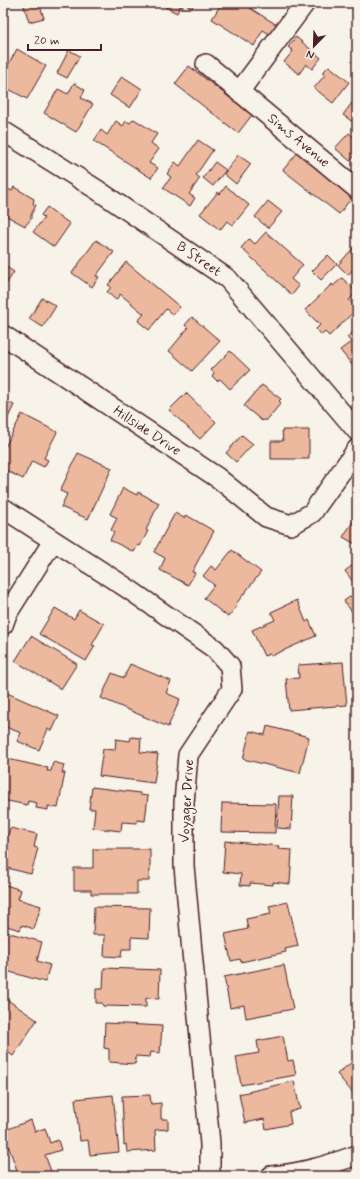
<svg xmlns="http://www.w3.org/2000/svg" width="360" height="1179" viewBox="0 0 360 1179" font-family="Mynerve,sans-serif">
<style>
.building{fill:#ecb99e;stroke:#4a1f2b}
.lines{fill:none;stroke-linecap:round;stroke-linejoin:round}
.minor-casing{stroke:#4a1f2b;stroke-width:22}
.minor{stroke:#f7f3e8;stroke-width:19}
.labels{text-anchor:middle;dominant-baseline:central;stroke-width:3.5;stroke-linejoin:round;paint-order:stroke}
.street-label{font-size:14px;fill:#4a1f2b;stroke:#f7f3e8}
</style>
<rect width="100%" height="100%" fill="#f7f3e8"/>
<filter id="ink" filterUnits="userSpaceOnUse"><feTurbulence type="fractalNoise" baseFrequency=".025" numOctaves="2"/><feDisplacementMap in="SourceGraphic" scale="8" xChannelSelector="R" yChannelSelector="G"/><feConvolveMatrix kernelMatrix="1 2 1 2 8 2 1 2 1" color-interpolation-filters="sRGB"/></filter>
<g filter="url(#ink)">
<path class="building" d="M23,3h16l5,15 -15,4z
M167,3h27l-2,5 -8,-4 -2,3 -2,-1 -3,7 -12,-6z
M220,3h22l35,22 -6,10 -8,-5 -9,16 -42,-27 9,-15z
M296,37l25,21 -9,11 -6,-5 -7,10 -15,-12 9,-11 -5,-4z
M17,49l29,17 -19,33 -24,-13v-12z
M69,50l11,6 -13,22 -10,-5z
M189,66l63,49 -14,18 -63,-49z
M329,66l20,16 -16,21 -19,-15 11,-13 -3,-2z
M122,76l20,13 -12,19 -20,-13z
M74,83l11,7 -4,8 12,6 -17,28 -32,-19 14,-24 10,5z
M357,96v29l-14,-10z
M134,119l23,15 -6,9 8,6 -10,14 9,5 -7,10 -57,-37 7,-11 6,5 9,-14 7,5 3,-5 4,2z
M349,133l8,7v13l-7,8 -15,-13z
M198,140l15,10 -17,25 4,3 -11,16 6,4 -5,8 -27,-18 8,-11 -4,-3 8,-12 5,4z
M298,152l55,44 -14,18 -56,-44z
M238,155l13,9 -15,20 -12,-10z
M215,162l11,8 -13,16 -10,-8z
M226,186l23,19 -16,20 -6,-4 -7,9 -20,-16 18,-22 2,2z
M14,187l20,12 -1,5 3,1 -5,10v4l-6,7 -20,-11 -2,3v-19l5,-10 4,2z
M268,201l14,11 -14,16 -13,-11z
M47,207l23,17 -16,23 -21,-15 11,-14 -3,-3z
M266,232l37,33 -12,14 8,7 -7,9 -51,-47 8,-9 6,5z
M96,240l18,12 -18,24 3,1 -7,10 -20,-14z
M353,248l4,3v14l-9,10 -10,-10z
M328,255l9,9 -16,16 -9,-9z
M126,262l54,45 -7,8 -7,-6 -17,21 -11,-9 6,-7 -24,-20 -4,6 -9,-8 4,-5 -3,-2z
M3,265l11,7 -11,17z
M342,278l15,14 -8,8 8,9 -28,27 -4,-4 -3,3 -6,-6 4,-4 -15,-15 27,-26 1,2z
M42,298l14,8 -13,21 -14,-8z
M192,317l28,24 -28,30 -23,-20 19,-23 -3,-3z
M357,329v42l-17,-21 11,-8 -4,-5z
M230,351l20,19 -20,19 -10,-10 -3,2 -5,-5 2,-3 -3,-3z
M262,385l19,14 -2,2 2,2 -15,18 -2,-2 -2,2 -18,-15z
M186,393l30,29 -16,17 -31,-29z
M3,400l11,5 -11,23z
M22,414l35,18 -13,26 4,2 -4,7 -12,-6 -9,18 -20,-10v-18z
M282,430h27v29h-38v-18h12z
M242,435l11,9 -17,18 -10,-9z
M78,453l34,15 -24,51 -27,-12 6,-13 -7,-3z
M123,488l14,7 1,-3 21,11 -13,27 2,1 -8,15 -2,-1 -4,7 -24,-12 4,-8 -3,-2 6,-12 -7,-4z
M175,513l9,5 2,-3 28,16 -22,41 3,1 -7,12 -28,-15 5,-12 -11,-6z
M357,515v30l-14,-8z
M232,550l29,22 -25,32 1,2 -9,11 -24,-19 10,-13 -11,-9 8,-10 5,4z
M357,562v25l-12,-16z
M357,592v27l-13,-18z
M297,600l9,22 3,-2 7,16 -45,20 -1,-2 -6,2 -12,-26 23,-10 -4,-8z
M55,608l19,11 5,-9 25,14 -12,21 3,1 -9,15 -47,-27z
M31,636l46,28 -16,25 -46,-28z
M343,662l4,43 -58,5 -3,-31 13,-1 -1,-13z
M130,664l41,17 -5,12 14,6 -12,28 -67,-29 11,-25 12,5z
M7,693l52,23 -7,15 -4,-2 -9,21 -22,-9 4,-8 -18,-7v-24z
M267,726l42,11 -9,36 -57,-14 7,-28 15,4z
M131,737l10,1 -1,14 18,2 -4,29 -55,-7 4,-27 12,1 1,-11 14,2z
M3,758l45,10 -1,3h4l2,-9 11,3 -2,8h3l-7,35 -10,-2v4l-12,-2 1,-5 -9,-2 -1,4 -24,-5z
M92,787l48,6v2l8,1 -3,25 -8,-1v3l-15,-1 -1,9 -28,-3 2,-19h-6z
M279,796h14l-2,33 -14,-1z
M222,803l54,1 -1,29 -54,-1z
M10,828l27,6 -3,13 4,1 -7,26 -28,-7v-33l5,2z
M225,841l54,5 -1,3 14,1 -2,34 -17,-2v3l-23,-2v3l-10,-1 1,-11 -18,-2z
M93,849h57v23h-1v9h-12v13h-46v-4h-17v-22h19z
M3,884l18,6 -3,9 23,7 -7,23 -12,-4 -2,5 -17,-5z
M288,902l10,44 -13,3 1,3 -45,10 -1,-3 -9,2 -6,-27 23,-5 -2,-10 25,-5 -2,-8z
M94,907l56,1 -1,30 -18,-1v12h-9l-1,8 -17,-1 1,-21h-12z
M3,931l39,11 -5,19 13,4 -5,17 -42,-12z
M284,965l9,44 -47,9 -2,-13 -14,3 -6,-31z
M104,968l56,2 -1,29 -13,-1v9l-43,-1 -1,-3h-6v-14h7z
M3,997l34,23 -24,36 -10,-7z
M105,1023l57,3 -2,27 -9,-1 -1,5 -14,-1 -1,8 -26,-2v-13l-5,-1z
M283,1036l5,25 5,-1 3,15 -55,10 -5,-28 23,-4 -2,-12z
M357,1058v40l-20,-24z
M294,1081l6,28 -11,3 2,12 -25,5 -2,-10 -19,4 -6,-29z
M113,1095l6,57 -29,3 -2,-15 -8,1 -5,-42z
M150,1095l1,9 10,-1v16h7v10l-13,1 1,20 -29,2 -1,-8 -2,1 -2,-49z
M31,1120l4,12 10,-4 5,15 8,-3 3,10 -16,5 7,19 -5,2h-28l-16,-45z"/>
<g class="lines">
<g class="minor-casing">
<g id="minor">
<path id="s1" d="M206,64l151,125"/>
<path d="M239,92l66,-89"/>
<path id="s2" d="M3,131l93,58 132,90 129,152"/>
<path id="s3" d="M3,335l215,143 48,39 25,8 21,-12 45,-64"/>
<path d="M3,508l124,80 88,61 15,17 2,23 -44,66 -4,48v63l26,278v32"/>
<path d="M3,625l4,-11 46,-73"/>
<path d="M271,1176c30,-2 58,-11 86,-21"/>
</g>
</g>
<use href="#minor" class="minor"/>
</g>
</g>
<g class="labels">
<g class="street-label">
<text stroke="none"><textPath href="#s1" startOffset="120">Sims Avenue</textPath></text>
<text stroke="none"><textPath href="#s2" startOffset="234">B Street</textPath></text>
<text stroke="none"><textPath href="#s3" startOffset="173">Hillside Drive</textPath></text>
<text transform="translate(187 801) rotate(-87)">Voyager Drive</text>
</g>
</g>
<rect width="360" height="1179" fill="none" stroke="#f7f3e8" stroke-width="16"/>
<rect x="8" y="8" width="344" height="1163" fill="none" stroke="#4a1f2b" stroke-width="1.5" filter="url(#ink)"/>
<g transform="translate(314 46) rotate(203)" stroke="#f7f3e8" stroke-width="3" paint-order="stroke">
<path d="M0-3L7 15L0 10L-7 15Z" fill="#4a1f2b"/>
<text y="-6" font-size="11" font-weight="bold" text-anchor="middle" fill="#4a1f2b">N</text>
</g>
<path d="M28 44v6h73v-6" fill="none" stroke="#4a1f2b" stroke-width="2"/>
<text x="34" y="44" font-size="12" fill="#4a1f2b" stroke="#f7f3e8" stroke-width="3" paint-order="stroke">20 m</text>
</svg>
